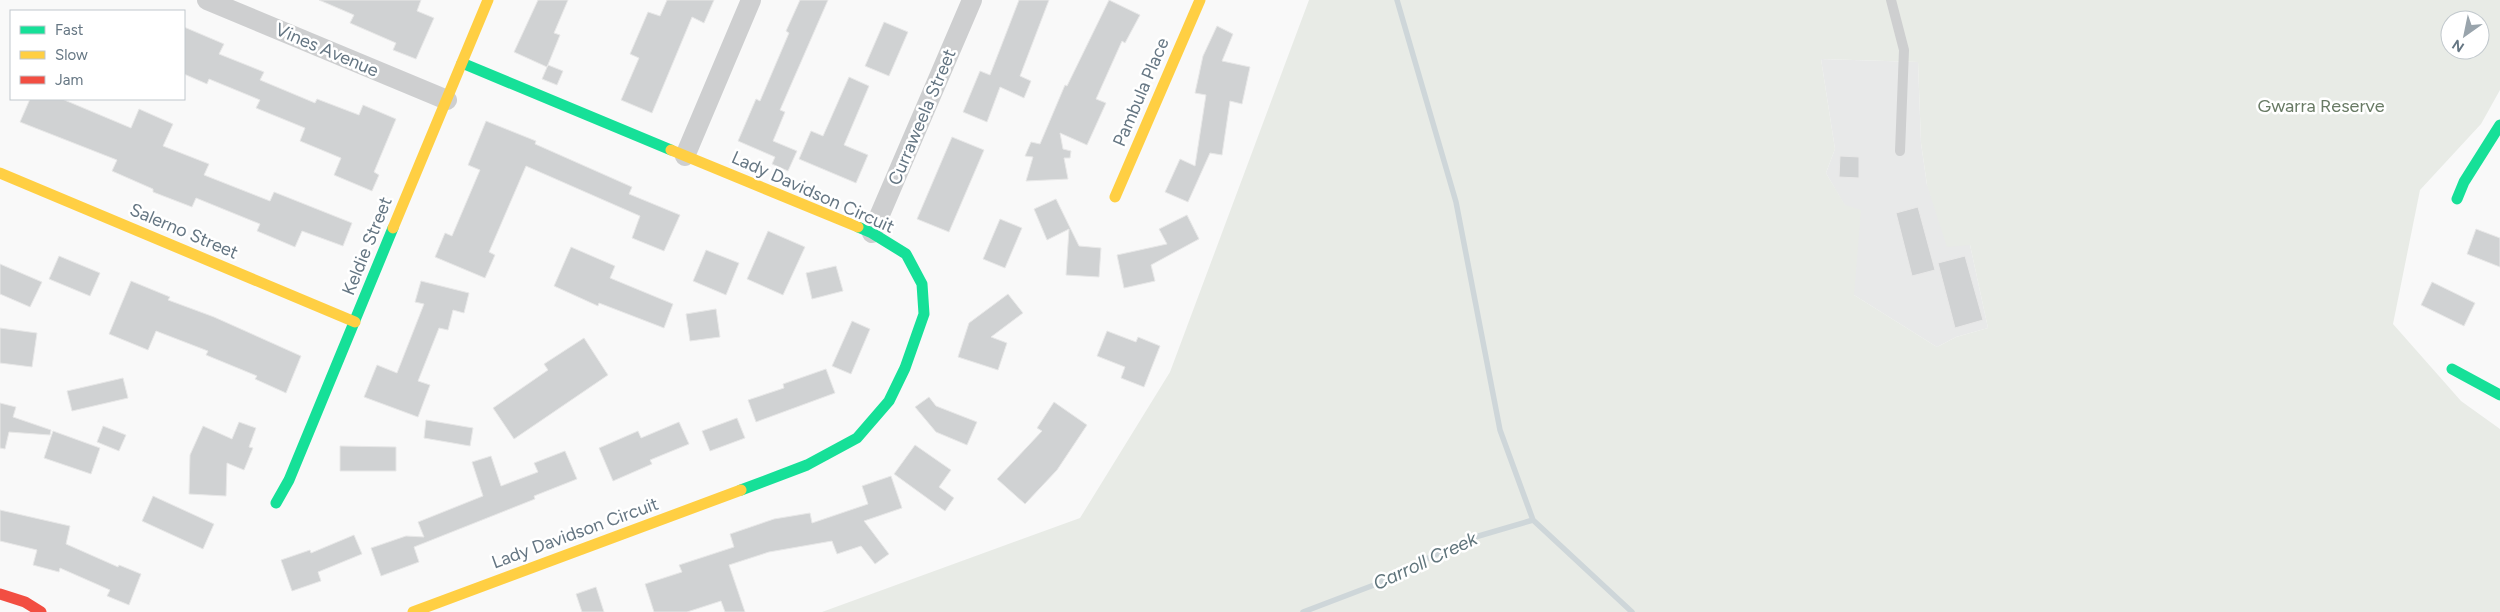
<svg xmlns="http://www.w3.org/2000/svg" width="2500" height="612" viewBox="0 0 2500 612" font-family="Figtree,sans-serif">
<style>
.built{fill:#e8e9e9}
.green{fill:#e8ebe6;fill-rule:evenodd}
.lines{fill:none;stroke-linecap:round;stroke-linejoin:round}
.stream{stroke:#ced6d9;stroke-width:5.5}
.building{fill:#d0d2d3;stroke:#e8e8e8}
.lane{stroke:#cecfd0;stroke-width:10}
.street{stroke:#cecfd0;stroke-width:20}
.fast{stroke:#16e098;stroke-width:11}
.slow{stroke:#ffcf43;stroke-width:11}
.jam{stroke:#f24e42;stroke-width:11}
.labels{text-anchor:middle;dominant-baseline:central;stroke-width:5;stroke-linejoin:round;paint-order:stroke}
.street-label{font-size:18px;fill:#657683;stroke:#fff}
.park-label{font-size:18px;fill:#687a64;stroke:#fff}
.water-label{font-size:19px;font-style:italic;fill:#60757c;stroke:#fff}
</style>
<rect width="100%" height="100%" fill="#f9f9f9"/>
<path class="built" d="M1821,59l97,3 3,81 6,42 43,60 18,83 -32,9 -19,10 -83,-52 -9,-89 -19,-33 9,-24z"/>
<path class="green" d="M1309,0h1191v90l-19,34 -61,66 -27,134 68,77 39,28v183h-1678l258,-94 90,-146zM2450,20h30v30h-30zM1821,59l97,3 3,81 6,42 20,62 23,-2 18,83 -32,9 -19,10 -83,-52 7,-85 -16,-5 -19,-32 9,-24z"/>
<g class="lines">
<path class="stream" d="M1397,0l59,202 44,228 33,90
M1303,612l71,-27 91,-45 68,-20 99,92"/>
</g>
<path class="building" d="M319,0h102l-4,11 17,7 -18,41 -23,-9 3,-7 -46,-20 4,-8z
M538,0h30l-14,33 6,2 -13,32 -33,-15z
M667,0h47l-10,23 -12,-6 -40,96 -31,-13 18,-42 -9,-4 18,-42 12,4z
M800,0h28l-48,110 5,2 -12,29 24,10 -9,20 -16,-7 3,-7 -37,-16 18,-42 4,2 29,-68 -3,-2z
M1019,0h30l-29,76 11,5 -7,17 -24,-11 -13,35 -24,-10 17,-41 10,4z
M1109,0l31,15 -15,28 -3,-2 -26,58 10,4 -19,42 -27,-12 3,16 8,2 -1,7h-6l4,21 -42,2 7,-24 -8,-1 6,-14 9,2 25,-59 2,1z
M884,22l24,10 -19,44 -24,-10z
M1217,26l16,8 -11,27 28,6 -8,37 -12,-3 -8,54 -12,-2 -22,49 -23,-10 15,-33 15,7 11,-71 -11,-2 8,-37z
M184,27l40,17 -5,10 45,18 -4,8 55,23 2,-4 42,16 4,-10 33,14 -22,53 5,3 -7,16 -38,-16 7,-17 -41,-17 5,-13 -49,-20 4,-8 -51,-21 -2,5 -23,-10z
M548,65l15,6 -6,14 -15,-6z
M849,77l20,9 -25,59 24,10 -12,28 -57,-24 12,-28 12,5z
M30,99h32l69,29 8,-19 34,15 -10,22 46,18 -5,11 66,26 4,-9 78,31 -9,23 -41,-15 -7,16 -38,-16 3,-7 -64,-26 -4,9 -39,-15v-3l-41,-18 5,-11 -97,-38z
M486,121l50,20 -1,3 97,43 -3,7 51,21 -16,36 -32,-13 8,-22 -114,-50 -37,86 6,3 -10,23 -50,-21 10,-24 7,3 28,-66 -12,-5z
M952,137l32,13 -35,82 -32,-13z
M1840,156l19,1v21l-20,-1z
M1056,199l23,47 22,2 -2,29 -33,-2 3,-46 -22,11 -13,-31z
M1918,207l17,63 -23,6 -16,-63z
M1187,215l12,24 -48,26 4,16 -31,7 -7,-33 50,-11 -8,-15z
M1000,219l22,9 -17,40 -22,-9z
M2476,229l24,9v29l-33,-13z
M768,231l37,16 -22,48 -36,-16z
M571,247l44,19 -5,12 63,26 -9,24 -65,-25 -1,3 -44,-20z
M706,250l33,13 -13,32 -33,-14z
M59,256l41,17 -10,23 -41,-17z
M1965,256l18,64 -28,8 -17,-65z
M0,264l42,18 -12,25 -30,-13z
M836,266l7,25 -31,8 -6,-26z
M131,281l39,16 -2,3 46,17 87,39 -15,37 -31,-14 2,-3 -51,-21 2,-4 -52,-20 -8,19 -39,-16z
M421,281l48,12 -5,20 -11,-3 -5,20 -9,-2 -21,53 12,4 -12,32 -54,-20 13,-32 20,8 27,-69 -9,-2z
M2432,282l43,21 -11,23 -43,-21z
M1008,294l15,19 -32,24 16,6 -9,27 -40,-13 11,-34z
M716,309l4,28 -30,4 -4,-27z
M852,321l18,8 -19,45 -19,-8z
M0,328l37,5 -5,34 -32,-4z
M1107,331l29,11 2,-5 22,9 -16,41 -23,-9 4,-11 -28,-11z
M584,338l24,37 -94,64 -21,-31 55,-38 -4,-6z
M826,369l9,24 -79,29 -8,-22 36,-12 -1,-4z
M123,378l5,20 -56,13 -5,-20z
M929,397l7,9 41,16 -10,23 -31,-13 -21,-25z
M1054,402l33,23 -30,45 -32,34 -28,-25 45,-48 -5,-3z
M0,403l16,4 -3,10 38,13 -1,5 -41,-3 -4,17 -5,-1z
M737,418l8,20 -35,13 -8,-20z
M426,420l47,8 -3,18 -46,-8z
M239,422l17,6 -7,19 4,1 -9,22 -17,-7 -1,33 -37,-2 1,-39 13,-29 29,13z
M679,422l10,22 -39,16 2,4 -39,17 -14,-33 39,-17 3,7z
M103,426l23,9 -7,16 -22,-9z
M53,431l47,17 -9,26 -47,-16z
M915,445l36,25 -12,17 15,11 -9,13 -51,-37z
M340,446l56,1v24h-56z
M565,451l12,28 -43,17 1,3 -121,48 5,15 -38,14 -10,-28 35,-12 18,1 -6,-15 65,-26 -11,-34 19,-6 10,30 37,-14 -4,-9z
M891,476l11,32 -38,13 25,33 -14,10 -14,-18 -24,8 -5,-13 -63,11 -40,13 16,47h-20l-4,-11 -34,11h-33l-9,-28 37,-12 -3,-7 55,-18 -4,-13 44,-15 36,-6 2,10 56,-19 -6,-18z
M153,496l61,28 -11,25 -61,-28z
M0,510l70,16 -4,18 52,23 1,-2 22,9 -12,31 -22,-9 3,-6 -50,-22 -1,4 -26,-7 4,-15 -37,-9z
M354,535l8,19 -44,18 3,9 -29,10 -11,-31 29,-10 1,3z
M596,587l8,25h-22l-6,-18z"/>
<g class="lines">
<path class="lane" d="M1891,0l13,50 -4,101"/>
<path class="street" d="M207,0l240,100
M685,156l66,-156
M872,233l100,-233"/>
<path class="fast" d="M462,63l209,87
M2457,199l7,-17 36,-57
M2452,369l48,26
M741,490l66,-25 50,-27 32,-37 16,-33 19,-54 -2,-30 -16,-30 -34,-21 -14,-6
M276,503l13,-23 104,-252"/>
<path class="slow" d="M671,150l187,77
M0,173l355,149
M1115,197l85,-197
M393,228l95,-228
M413,612l328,-122"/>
<path class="jam" d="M0,594l25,8 16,10"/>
</g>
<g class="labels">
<g class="street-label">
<text transform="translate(327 50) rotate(23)">Vines Avenue</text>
<text transform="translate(1141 92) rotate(-67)">Pambula Place</text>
<text transform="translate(922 117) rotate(-67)">Curraweela Street</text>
<text transform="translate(813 192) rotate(24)">Lady Davidson Circuit</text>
<text transform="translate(184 231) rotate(23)">Salerno Street</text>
<text transform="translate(367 246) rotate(-68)">Keldie Street</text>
<text transform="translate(575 533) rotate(-20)">Lady Davidson Circuit</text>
</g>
<g class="park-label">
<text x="2321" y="106">Gwarra Reserve</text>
</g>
<g class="water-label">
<text transform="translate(1425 561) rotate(-25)">Carroll Creek</text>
</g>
</g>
<rect x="10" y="10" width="175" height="90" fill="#ffffff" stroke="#c1c8cd"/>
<rect x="20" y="26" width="25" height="8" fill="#16e098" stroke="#c1c8cd"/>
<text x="55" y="35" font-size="15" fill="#657683">Fast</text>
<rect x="20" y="51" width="25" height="8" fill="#ffcf43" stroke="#c1c8cd"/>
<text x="55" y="60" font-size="15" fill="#657683">Slow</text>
<rect x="20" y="76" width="25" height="8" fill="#f24e42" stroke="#c1c8cd"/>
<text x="55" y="85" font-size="15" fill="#657683">Jam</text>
<g transform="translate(2465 35) rotate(213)"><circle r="24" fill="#ffffff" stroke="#c1c8cd"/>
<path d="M0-4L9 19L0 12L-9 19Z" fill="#99a4ac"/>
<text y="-8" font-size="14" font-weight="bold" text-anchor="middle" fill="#657683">N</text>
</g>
</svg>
